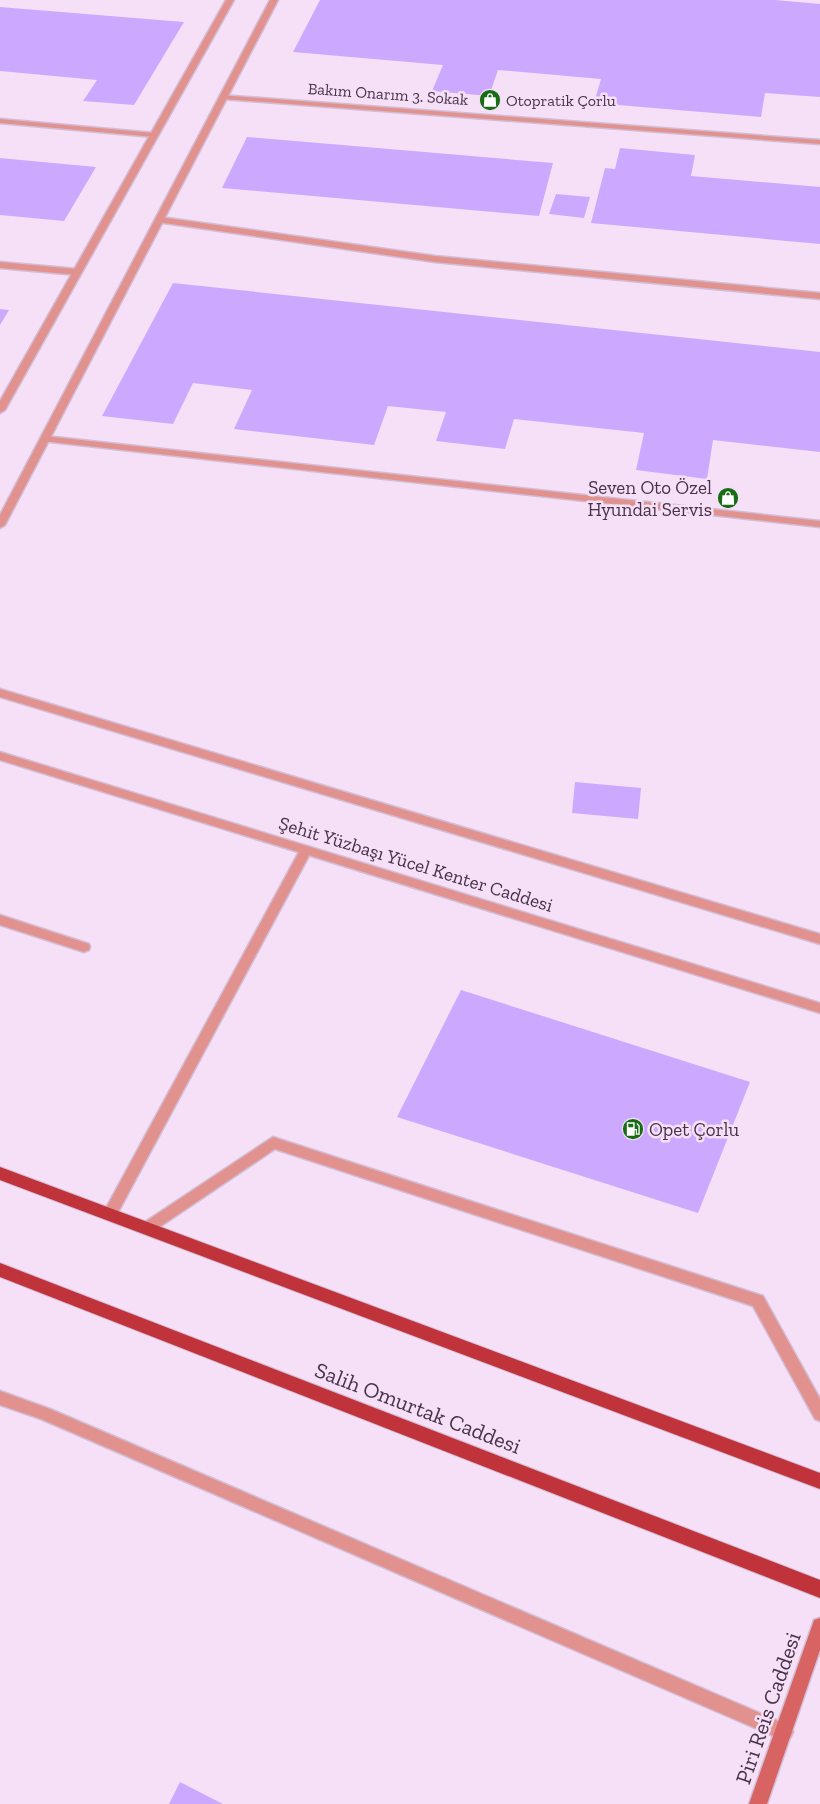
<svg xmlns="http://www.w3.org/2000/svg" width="820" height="1804" viewBox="0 0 820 1804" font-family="'Zilla Slab',serif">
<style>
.building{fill:#cca9fe}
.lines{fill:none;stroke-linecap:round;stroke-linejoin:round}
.service-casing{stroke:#d2bdd5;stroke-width:3}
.minor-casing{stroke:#d2bdd5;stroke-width:3}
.tertiary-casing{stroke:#d2bdd5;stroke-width:3}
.secondary-casing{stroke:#d2bdd5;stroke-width:3}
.trunk-casing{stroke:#d2bdd5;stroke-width:2}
.service{fill:#e1928f;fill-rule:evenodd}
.minor{fill:#e1928f;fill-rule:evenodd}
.tertiary{fill:#e1928f;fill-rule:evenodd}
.secondary{fill:#d76463;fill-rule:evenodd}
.trunk{fill:#c0333b;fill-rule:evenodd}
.labels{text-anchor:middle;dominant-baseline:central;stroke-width:5;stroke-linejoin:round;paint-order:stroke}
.far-street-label{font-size:16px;fill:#47324a;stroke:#f5e0f8}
.far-poi-label{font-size:16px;fill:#47324a;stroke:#f5e0f8;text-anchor:start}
.poi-label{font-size:19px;fill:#47324a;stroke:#f5e0f8;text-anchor:end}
.street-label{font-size:19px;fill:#47324a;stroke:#f5e0f8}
.near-street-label{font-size:22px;fill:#47324a;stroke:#f5e0f8}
</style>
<rect width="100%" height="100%" fill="#f5e0f8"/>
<path class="building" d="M320,0h455l45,4v93l-55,-4 -4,24 -167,-14 7,-24 -103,-9 -9,26 -57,-5 11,-26 -150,-13z
M0,7l184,15 -50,83 -51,-4 14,-21 -97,-9z
M247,137l306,26 -14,53 -317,-28z
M620,148l75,7 -4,21 129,11v57l-229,-21 14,-55 10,1z
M0,158l96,9 -32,54 -64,-6z
M556,194l34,3 -6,21 -35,-4z
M173,283l647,69v100l-107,-12 -6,39 -71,-9 8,-37 -130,-14 -9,30 -69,-8 10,-29 -58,-6 -14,39 -140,-16 18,-39 -59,-7 -20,41 -71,-8z
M0,309l9,1 -9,15z
M575,782l66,6 -3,31 -66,-6z
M461,990l289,92 -52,131 -301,-96z
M180,1782l43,22h-54z"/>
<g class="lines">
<g class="service-casing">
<path id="service" d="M0,915l89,29 1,3 -1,3 -5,2 -84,-27z
M273,1137l490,159 57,103v22l-5,-2 -62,-113 -478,-157 -123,83 -5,2 -5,-2 -2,-4 2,-4z"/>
</g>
<g class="minor-casing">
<path id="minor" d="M220,95l600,45v4l-597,-45h-3z
M0,119l154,14 4,2 -4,2 -154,-14z
M160,217l275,39 385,37v6l-385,-37 -278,-40 -1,-2z
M0,262l77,7 4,3 -4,3 -77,-7z
M45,436l775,85v6l-778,-86 -2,-2z
M306,846l6,4 -197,368 -5,2 -5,-2 -2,-4 2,-4 195,-360z
M0,1391l50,18 740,317 3,6 -3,6 -6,3 -6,-3 -737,-319 -41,-14z"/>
</g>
<g class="tertiary-casing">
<path id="tertiary" d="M226,0h8l-229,410 -5,3v-12z
M270,0h8l-273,525 -5,3v-13z
M0,689l820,245v10l-820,-247z
M0,752l820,251v10l-820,-253z"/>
</g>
<g class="secondary-casing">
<path id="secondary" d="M820,1618v32l-53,154h-18l63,-178 2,-6z"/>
</g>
<g class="trunk-casing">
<path id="trunk" d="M0,1167l820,306v16l-820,-309z
M0,1263l820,317v18l-820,-321z"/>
</g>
<use href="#service" class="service"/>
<use href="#minor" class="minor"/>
<use href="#tertiary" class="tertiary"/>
<use href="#secondary" class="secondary"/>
<use href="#trunk" class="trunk"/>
</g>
<defs>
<g id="shop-disc" transform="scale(1.125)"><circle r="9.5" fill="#176c14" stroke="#f5e0f8"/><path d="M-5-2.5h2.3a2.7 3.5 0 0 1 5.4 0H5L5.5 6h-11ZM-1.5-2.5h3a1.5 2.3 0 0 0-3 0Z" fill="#fff"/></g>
<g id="fuel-disc" transform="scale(1.125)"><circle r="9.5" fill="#176c14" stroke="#f5e0f8"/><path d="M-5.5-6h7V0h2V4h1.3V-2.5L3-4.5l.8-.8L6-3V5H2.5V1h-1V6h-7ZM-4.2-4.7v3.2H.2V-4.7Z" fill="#fff"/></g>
</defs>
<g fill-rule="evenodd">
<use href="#shop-disc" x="490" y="100"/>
<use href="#shop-disc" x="728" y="498"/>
<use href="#fuel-disc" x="633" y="1129"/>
</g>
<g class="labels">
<g class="far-street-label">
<text transform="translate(388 94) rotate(4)">Bakım Onarım 3. Sokak</text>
</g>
<g class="far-poi-label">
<text x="506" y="100">Otopratik Çorlu</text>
</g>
<g class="poi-label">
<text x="712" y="487">Seven Oto Özel<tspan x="712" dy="22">Hyundai Servis</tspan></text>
<text x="649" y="1129" text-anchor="start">Opet Çorlu</text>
</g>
<g class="street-label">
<text transform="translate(416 864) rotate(17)">Şehit Yüzbaşı Yücel Kenter Caddesi</text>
</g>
<g class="near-street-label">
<text transform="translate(418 1408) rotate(21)">Salih Omurtak Caddesi</text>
<text transform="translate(768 1708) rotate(-71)">Piri Reis Caddesi</text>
</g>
</g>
</svg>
